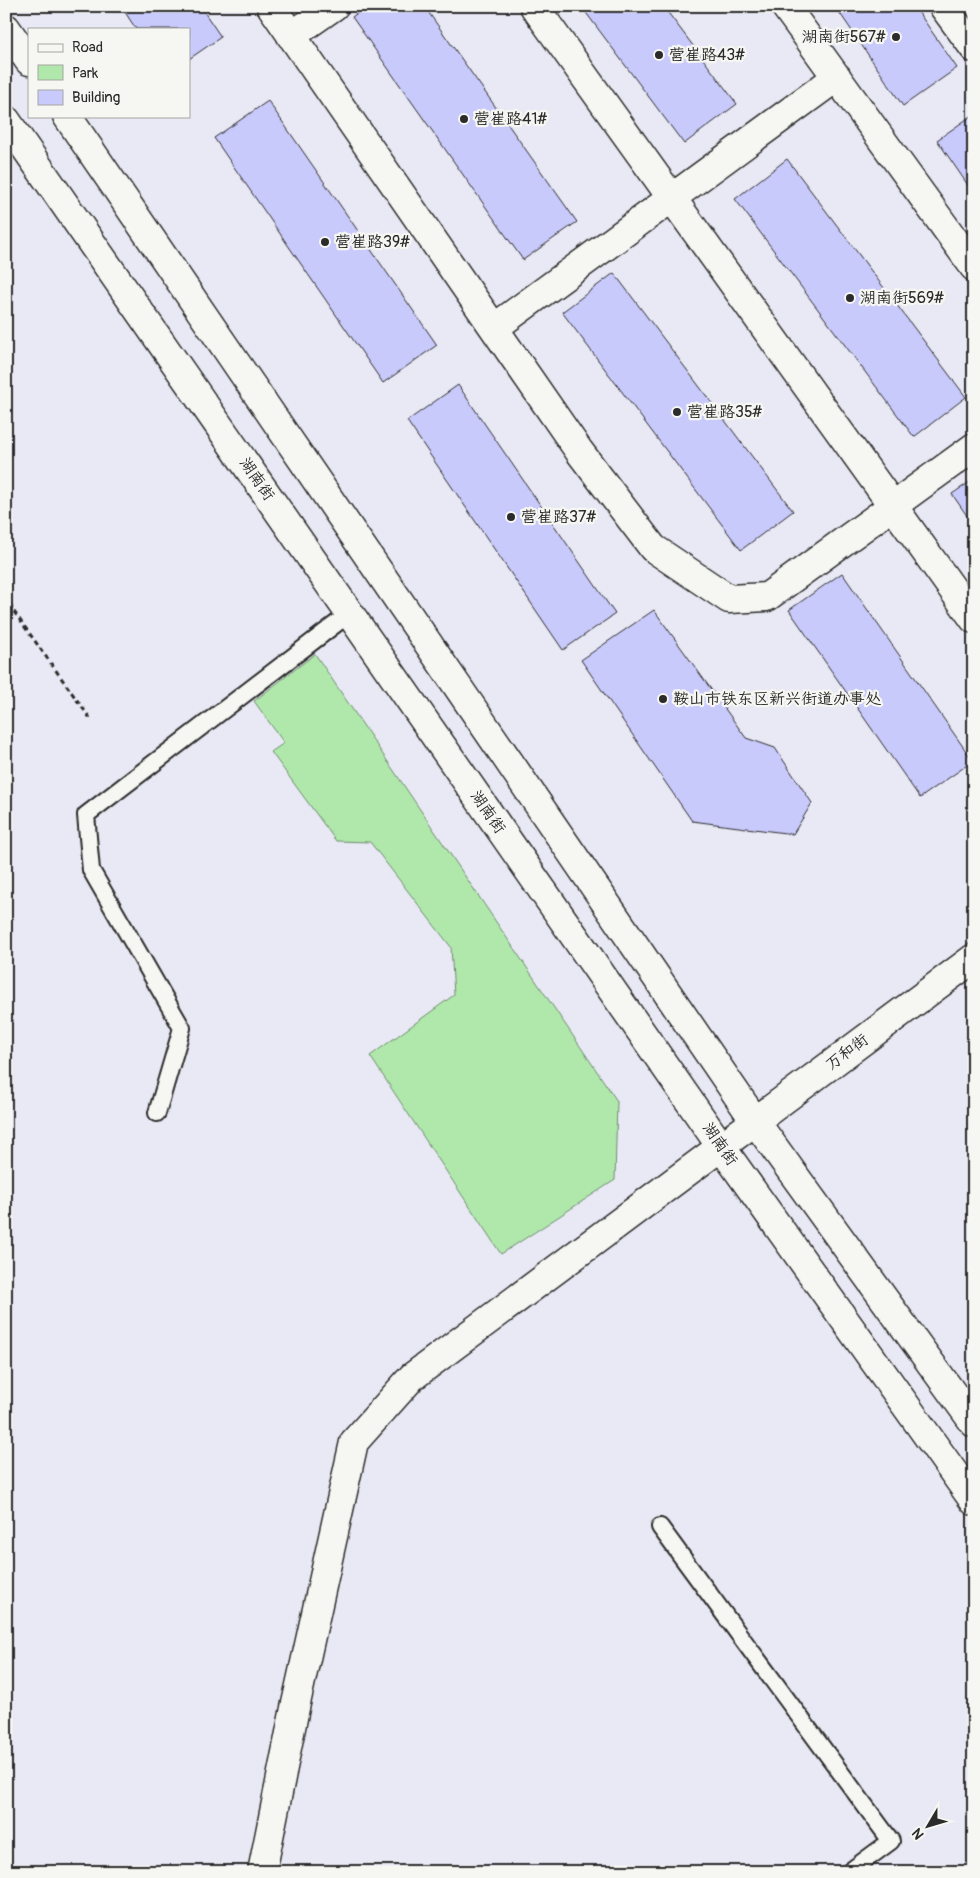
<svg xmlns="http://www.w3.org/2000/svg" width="980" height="1878" viewBox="0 0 980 1878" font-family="Pangolin,'LXGW WenKai TC',sans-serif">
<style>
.green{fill:#b0e8ac;stroke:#6e8a6c}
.building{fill:#c9cafc;stroke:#2b2b2b}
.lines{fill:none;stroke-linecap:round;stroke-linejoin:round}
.service-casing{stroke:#2b2b2b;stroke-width:20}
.minor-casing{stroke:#2b2b2b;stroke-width:31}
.secondary-casing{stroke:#2b2b2b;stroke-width:31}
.path{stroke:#2b2b2b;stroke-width:3;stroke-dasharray:5 4;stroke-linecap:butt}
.service{stroke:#f6f6f2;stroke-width:16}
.minor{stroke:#f6f6f2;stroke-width:28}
.secondary{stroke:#f6f6f2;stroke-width:28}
.poi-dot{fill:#2b2b2b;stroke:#f6f6f2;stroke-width:2}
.labels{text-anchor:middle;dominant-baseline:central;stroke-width:4.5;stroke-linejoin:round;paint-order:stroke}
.poi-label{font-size:16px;fill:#2b2b2b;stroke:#f6f6f2;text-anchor:start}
.street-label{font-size:16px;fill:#2b2b2b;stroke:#f6f6f2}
</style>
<rect width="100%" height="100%" fill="#e8e9f5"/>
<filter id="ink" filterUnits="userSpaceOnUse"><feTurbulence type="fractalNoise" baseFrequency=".02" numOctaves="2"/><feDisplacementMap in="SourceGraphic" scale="10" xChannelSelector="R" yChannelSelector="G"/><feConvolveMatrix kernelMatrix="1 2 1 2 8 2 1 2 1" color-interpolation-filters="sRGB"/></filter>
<g filter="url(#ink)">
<path class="green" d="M315,654l302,447 -2,79 -114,74 -131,-198 84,-61 -3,-48 -81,-105 -34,-1 -65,-89 13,-9 -30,-42z"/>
<path class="building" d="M121,6h79l21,31 -32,22v-30h-53z
M367,6h57l153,216 -54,38 -171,-243z
M581,6h82l74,98 -53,40z
M835,6h79l43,62 -54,38z
M268,101l169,244 -54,38 -169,-245z
M974,114v80l-37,-54z
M787,159l179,238 -52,40 -179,-238z
M614,273l179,238 -52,39 -179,-238z
M458,385l157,229 -52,36 -156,-229z
M974,479v47l-22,-32z
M842,573l131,188 -53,37 -131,-188z
M654,610l92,128 29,10 37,55 -19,31 -101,-13 -111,-161z"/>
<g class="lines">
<g class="service-casing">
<path id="service" d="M157,1113l25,-85 -91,-158 -5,-55 264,-202
M660,1527l231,314 -42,31"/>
</g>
<g class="minor-casing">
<path id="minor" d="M271,6l308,445 74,97 76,51 38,-2 207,-150
M534,6l440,613
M785,6l189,261
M943,6l31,42
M291,36l43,-30
M494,328l343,-251
M262,1872l33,-164 59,-266 58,-65 562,-419"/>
</g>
<g class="secondary-casing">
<path id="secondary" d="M6,28l23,33
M67,116l688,1005 219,302
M6,120l716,1028 252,353"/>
</g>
<path class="path" d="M6,586l6,23 80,112"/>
<use href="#service" class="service"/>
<use href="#minor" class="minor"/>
<use href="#secondary" class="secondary"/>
</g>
</g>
<g class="poi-dot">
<circle cx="896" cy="37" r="5"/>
<circle cx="659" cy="55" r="5"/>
<circle cx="464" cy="119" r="5"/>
<circle cx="325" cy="242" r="5"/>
<circle cx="850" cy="298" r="5"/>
<circle cx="677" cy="412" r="5"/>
<circle cx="511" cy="517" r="5"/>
<circle cx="663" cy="699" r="5"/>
</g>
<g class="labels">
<g class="poi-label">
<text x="886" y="37" text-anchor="end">湖南街567#</text>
<text x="669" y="55">营崔路43#</text>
<text x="474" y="119">营崔路41#</text>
<text x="335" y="242">营崔路39#</text>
<text x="860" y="298">湖南街569#</text>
<text x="687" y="412">营崔路35#</text>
<text x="521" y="517">营崔路37#</text>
<text x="673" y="699">鞍山市铁东区新兴街道办事处</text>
</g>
<g class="street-label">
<text transform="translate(257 479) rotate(55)">湖南街</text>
<text transform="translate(488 812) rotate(55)">湖南街</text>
<text transform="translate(847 1052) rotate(-37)">万和街</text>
<text transform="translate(720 1144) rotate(55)">湖南街</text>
</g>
</g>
<rect width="980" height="1878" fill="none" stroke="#f6f6f2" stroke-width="25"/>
<rect x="12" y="12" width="955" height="1853" fill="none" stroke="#2b2b2b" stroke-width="2" filter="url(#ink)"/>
<rect x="28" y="28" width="162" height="90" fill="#f6f6f2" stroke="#a5a5a2"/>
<rect x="38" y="44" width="25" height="8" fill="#f6f6f2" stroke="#a5a5a2"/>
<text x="72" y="52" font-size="15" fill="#2b2b2b">Road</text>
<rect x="38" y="65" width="25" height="15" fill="#b0e8ac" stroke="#a5a5a2"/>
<text x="72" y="78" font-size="15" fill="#2b2b2b">Park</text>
<rect x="38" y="90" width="25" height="15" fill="#c9cafc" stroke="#a5a5a2"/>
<text x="72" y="102" font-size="15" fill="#2b2b2b">Building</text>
<g transform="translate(928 1826) rotate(232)" stroke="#f6f6f2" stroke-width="4" paint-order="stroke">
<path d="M0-4L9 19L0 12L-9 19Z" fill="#2b2b2b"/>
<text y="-8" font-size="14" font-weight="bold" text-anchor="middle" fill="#2b2b2b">N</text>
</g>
</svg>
